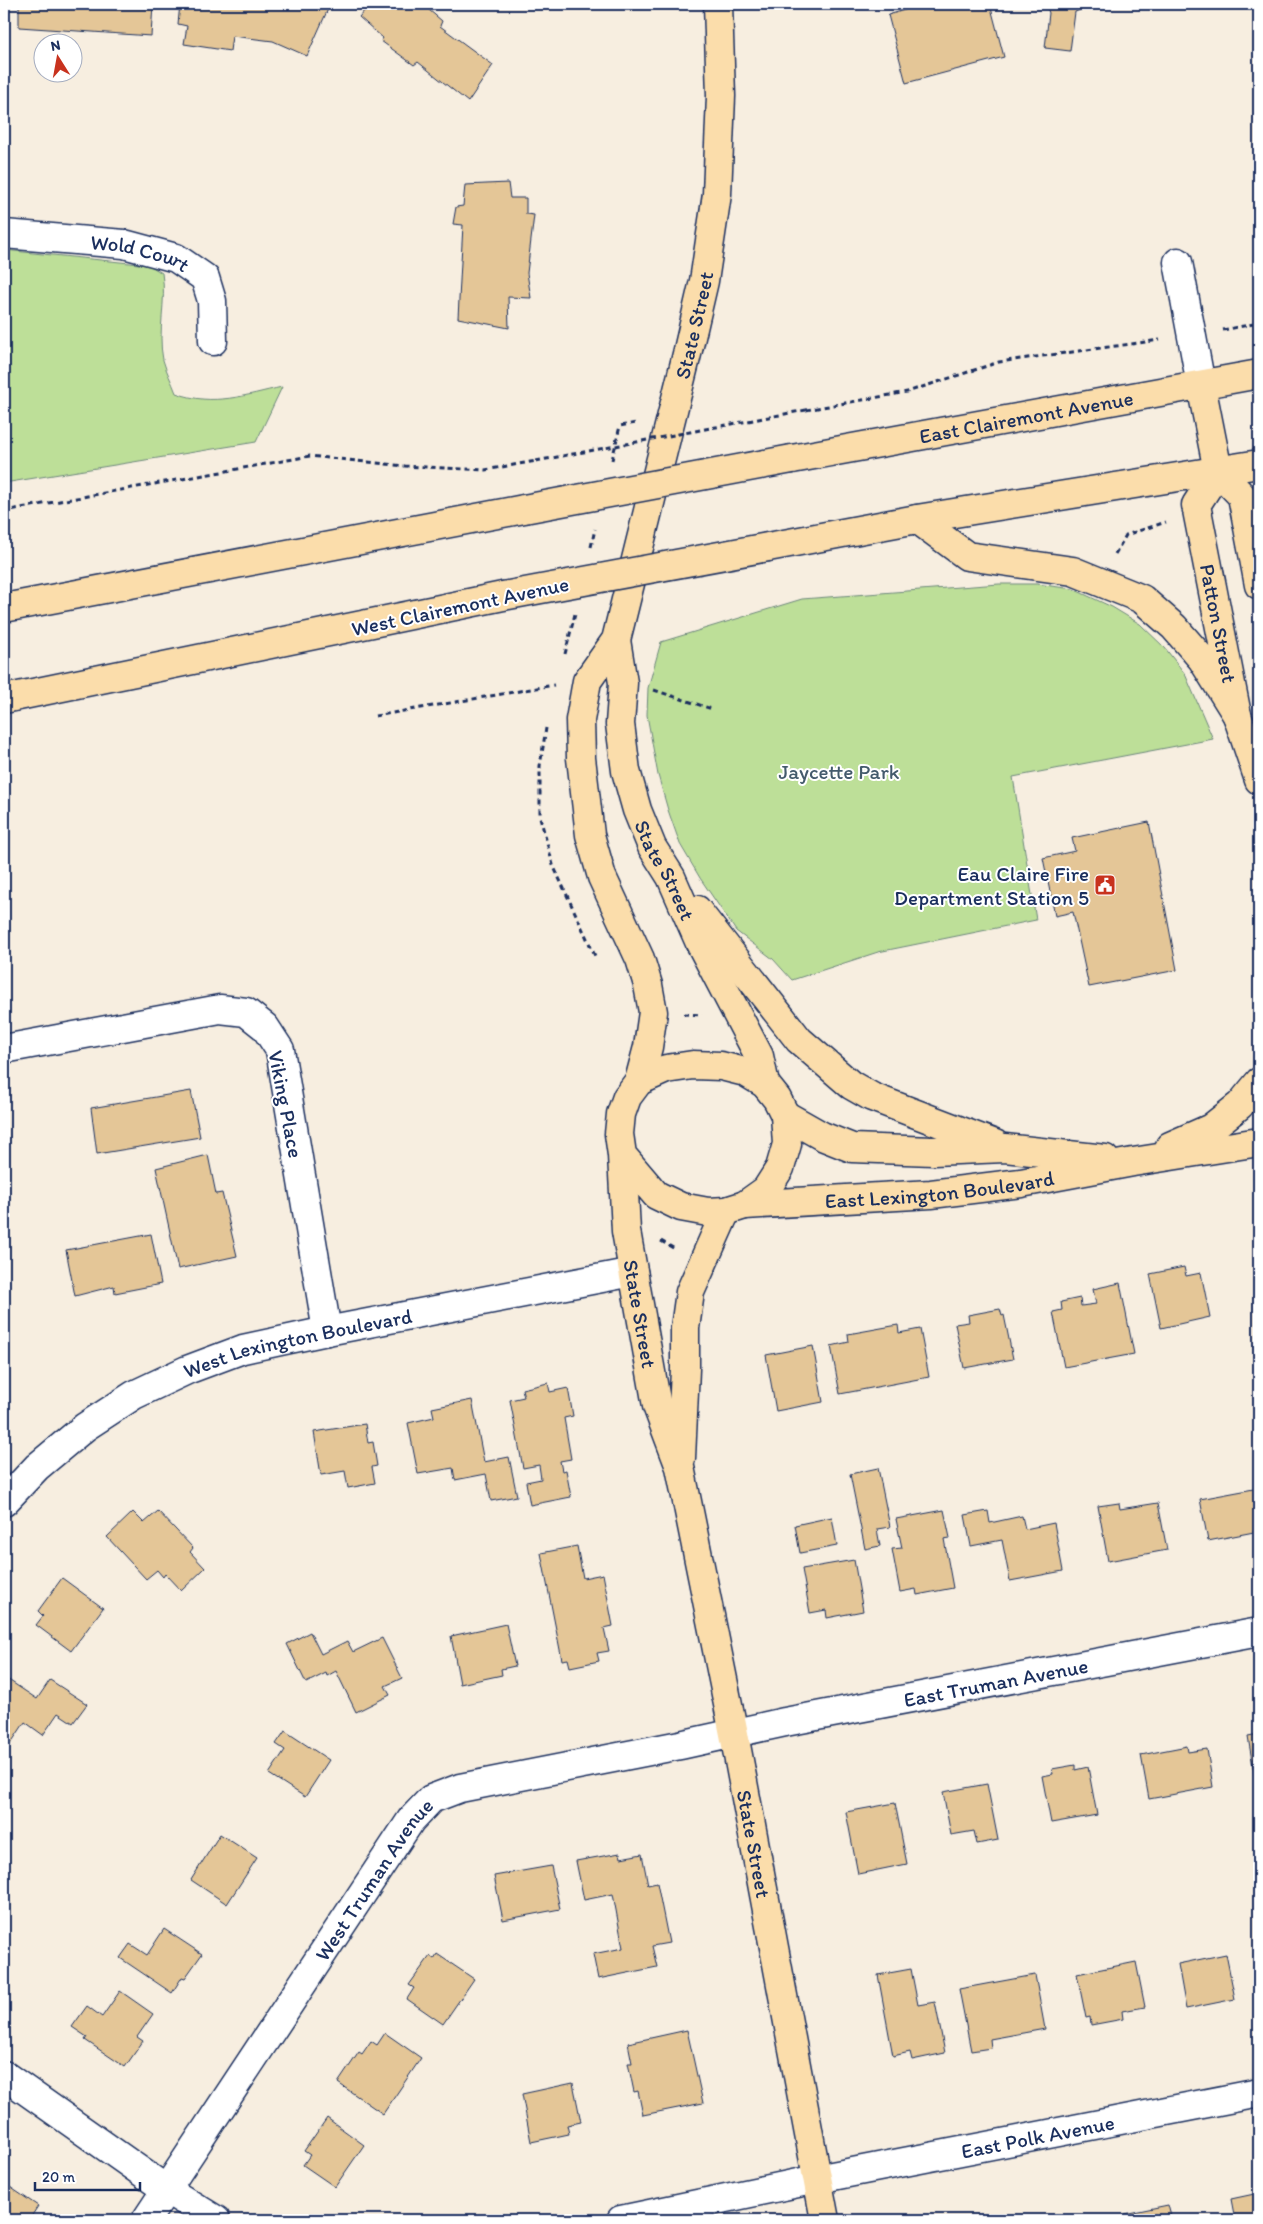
<svg xmlns="http://www.w3.org/2000/svg" width="1263" height="2224" viewBox="0 0 1263 2224" font-family="Itim,sans-serif">
<style>
.green{fill:#bddf98;stroke:#6c877b}
.building{fill:#e4c697;stroke:#1b2f5e}
.lines{fill:none;stroke-linecap:round;stroke-linejoin:round}
.minor-casing{stroke:#1b2f5e;stroke-width:31}
.major-casing{stroke:#1b2f5e;stroke-width:31}
.path{stroke:#1b2f5e;stroke-width:3;stroke-dasharray:5 4;stroke-linecap:butt}
.minor{stroke:#fff;stroke-width:28}
.major{stroke:#fbddab;stroke-width:28}
.major-bridge-casing{stroke:#1b2f5e;stroke-width:31;stroke-linecap:butt}
.path-bridge{stroke:#1b2f5e;stroke-width:3;stroke-dasharray:5 4;stroke-linecap:butt}
.major-bridge{stroke:#fbddab;stroke-width:28}
.labels{text-anchor:middle;dominant-baseline:central;stroke-width:4;stroke-linejoin:round;paint-order:stroke}
.street-label{font-size:21px;fill:#1b2f5e;stroke:#fff}
.park-label{font-size:21px;fill:#445b6c;stroke:#fff}
.poi-label{font-size:21px;fill:#1b2f5e;stroke:#fff;text-anchor:end}
</style>
<rect width="100%" height="100%" fill="#f7eee0"/>
<filter id="ink" filterUnits="userSpaceOnUse"><feTurbulence type="fractalNoise" baseFrequency=".02" numOctaves="2"/><feDisplacementMap in="SourceGraphic" scale="10" xChannelSelector="R" yChannelSelector="G"/><feConvolveMatrix kernelMatrix="1 2 1 2 8 2 1 2 1" color-interpolation-filters="sRGB"/></filter>
<g filter="url(#ink)">
<path class="green" d="M4,250l145,15 13,8c5,28 -5,58 1,87 3,11 9,22 13,33 37,14 70,2 106,-6l-26,55 -252,41z
M999,584h38l36,5 39,18 28,17 25,24 20,26 28,65 -200,38 23,143 -158,32 -86,28 -19,-21 -37,-28 -36,-53 -20,-34 -12,-34 -10,-35 -11,-60 1,-27 13,-46 141,-43z"/>
<path class="building" d="M19,4h134l-2,32 -132,-9z
M180,4h138l10,5 -21,47 -34,-15 -41,-5 -2,15 -46,-7 3,-18 -9,-2z
M370,4h52l20,17 -2,5 53,39 -25,37 -50,-40 -4,3 -33,-24 2,-3 -24,-21z
M907,4h83l14,53 -98,26 -18,-68 20,-6z
M1046,4h41l-2,4 -10,4 -5,39 -25,-3 4,-35z
M508,183l2,15h16v16l8,1 -7,58 4,25 -23,-1 1,31 -51,-10 5,-93 -10,-1 3,-17 7,-1 2,-21z
M1149,822l28,148 -88,17 -16,-75 -18,4 -12,-58 32,-7 -3,-13z
M191,1091l9,46 -103,17 -6,-46z
M208,1155l8,39 6,-1 15,63 -59,13 -22,-101z
M151,1234l10,50 -46,9 -1,-7 -39,10 -9,-46z
M1184,1267l2,9 15,-3 9,44 -49,11 -11,-54z
M1120,1283l14,71 -70,13 -11,-55 9,-2 -1,-8 19,-4 1,8 15,-2 -3,-15z
M1000,1309l2,7 2,-1 9,44 -49,9 -9,-44 14,-2 -1,-7z
M898,1325l1,8 21,-4 9,48 -89,17 -9,-48 18,-4 -1,-8z
M813,1346l10,56 -47,9 -10,-56z
M548,1383l2,9 18,-4 5,28 -9,2 7,41 -11,2 2,10 4,-1 5,27 -41,8 -4,-23 15,-3 -2,-14 -16,3 -13,-68 14,-3 -2,-8z
M472,1400l12,62 25,-5 8,39 -26,5 -5,-27 -31,6 -2,-12 -35,6 -10,-51 26,-6 -2,-9z
M365,1424l3,19 5,-1 4,24 -5,1 3,16 -27,5 -3,-17 -24,4 -7,-43z
M878,1468l12,59 -13,2 3,17 -15,3 -15,-75z
M1259,1488v43l-51,10 -8,-42z
M1119,1503l1,6 38,-6 9,47 -59,11 -10,-55z
M944,1510l6,28 -6,1 9,49 -36,7 -1,-6 -16,3 -8,-43 10,-1 -6,-29z
M158,1511l35,37 -3,4 15,16 -24,23 -16,-17 -2,3 -6,-7 -11,9 -39,-42 26,-25 11,11z
M988,1511l2,12 32,-7 3,13 29,-6 9,48 -53,10 -8,-41 -31,6 -6,-31z
M832,1517l5,29 -37,7 -5,-28z
M577,1546l6,32 20,-4 10,52 -9,2 5,23 -12,2 2,8 -29,6 -2,-8 -6,1 -21,-107z
M854,1560l9,51 -36,7 -1,-8 -16,3 -8,-44z
M62,1578l41,30 -32,43 -35,-26 7,-9 -5,-5z
M506,1624l9,42 -14,3 1,6 -42,9 -9,-48z
M310,1632l11,22 26,-13 6,11 29,-14 20,40 -17,8 5,9 -34,17 -20,-41 -9,5 -1,-3 -20,10 -19,-39z
M4,1677l33,22 13,-19 37,24 -14,19 -15,-10 -15,22 -18,-13 -16,24 -5,-3z
M285,1731l44,29 -24,37 -36,-23 16,-24 -9,-6z
M1259,1735v49h-3l-8,-47z
M1187,1746l1,6 19,-3 6,38 -64,12 -8,-44z
M1075,1765v5l13,-3 9,48 -46,8 -9,-47 11,-2 -1,-5z
M987,1784l11,56 -21,4 -3,-13 -23,4 -8,-43z
M895,1803l12,61 -49,10 -12,-62z
M220,1834l37,24 -30,46 -36,-24z
M620,1853l1,5 21,-4 6,31 9,-2 12,60 -17,3 5,21 -59,12 -5,-25 30,-6 -10,-54 -29,6 -8,-39z
M551,1866l9,43 -57,11 -9,-44z
M164,1929l38,25 -17,24 -3,-1 -10,16 -52,-35 10,-14 17,11z
M437,1954l37,25 -31,45 -36,-25 7,-11 -5,-3 21,-29 4,3z
M1226,1954l9,45 -49,10 -8,-45z
M1136,1962l9,45 -23,4 1,8 -32,6 -1,-8 -4,1 -9,-44z
M911,1969l7,36 17,-3 10,51 -33,7 -2,-8 -17,4 -15,-81z
M1035,1975l10,54 -55,10 1,9 -20,3 -12,-62z
M120,1991l33,23 -16,23 6,4 -18,26 -40,-27 2,-3 -15,-10 15,-21 15,11z
M687,2030l16,73 -60,12 -5,-24 -4,1 -6,-29h4l-4,-20z
M385,2033l36,25 -38,56 -45,-31 21,-31 3,2 9,-13 6,4z
M573,2083l8,39 -14,3 2,9 -38,8 -9,-48z
M327,2118l37,27 -29,42 -32,-22 7,-10 -6,-4z
M4,2183l34,23 -9,14h-25z
M1259,2193v27h-24l-4,-21z
M1168,2205l4,15h-47l-1,-6z"/>
<g class="lines">
<g class="minor-casing">
<g id="minor">
<path id="s1" d="M4,234l120,10 52,14 29,20 7,23 1,40"/>
<path d="M1178,262l23,123"/>
<path d="M4,1049l216,-40 26,3 19,15 15,23 47,281"/>
<path id="s2" d="M4,1502l33,-35 48,-40 49,-32 53,-25 56,-21 84,-18 306,-59"/>
<path d="M4,2075l163,115 49,30"/>
<path id="s3" d="M146,2220l265,-400 20,-21 29,-11 220,-43 105,-23 474,-90"/>
<path id="s4" d="M621,2220l196,-41 442,-86"/>
</g>
</g>
<g class="major-casing">
<g id="major">
<path d="M1201,385l17,86 24,25 17,89"/>
<path id="s5" d="M792,459l467,-85"/>
<path id="s6" d="M1218,471l-22,34 41,210 22,65"/>
<path d="M917,519l50,37 106,15 69,28 32,28 28,32 35,56"/>
<path d="M768,547l149,-28 342,-55"/>
<path d="M4,608l520,-99"/>
<path id="s7" d="M616,640l7,43 -3,41 6,47 11,39 15,37 19,30 29,66 59,113 6,28"/>
<path d="M4,699l499,-103"/>
<path d="M697,910l102,130 52,45 21,12 123,47"/>
<path id="s8" d="M639,1081l9,-34 5,-35 -5,-27 -8,-26 -38,-82 -12,-42 -9,-77 -1,-38 7,-39 29,-41 72,-290 16,-69 13,-87 4,-98 -3,-92"/>
<path d="M785,1115l37,21 30,12 81,3 72,-3 100,11"/>
<path d="M1170,1146l41,-18 29,-23 19,-23"/>
<path id="s9" d="M622,1155l34,40 25,12 27,5 18,-1 19,-6 21,-15 14,-22 7,-24 -2,-29 -8,-16 -12,-15 -20,-12 -24,-6 -28,-1 -27,4 -27,12 -12,16 -6,17 -2,20 3,21 4,76 31,175 23,61 54,267 91,486"/>
<path id="s10" d="M745,1205l186,-11 90,-11 112,-21 126,-20"/>
<path d="M681,1458l4,-89v-41l5,-36 36,-81"/>
</g>
</g>
<path class="path" d="M1223,330l36,-7
M806,410l101,-18 92,-30 161,-22
M612,460l8,-34 16,-3
M4,511l306,-55 95,10 80,4 51,-9
M591,547l4,-18
M1115,554l11,-19 40,-13
M565,654l10,-40
M654,690l58,19
M375,716l179,-31
M546,728l-6,38v51l13,48 43,93
M684,1014l18,1
M661,1241l14,8"/>
<use href="#minor" class="minor"/>
<use href="#major" class="major"/>
<g class="major-bridge-casing">
<path id="major-bridge" d="M524,509l268,-50
M503,596l265,-49"/>
</g>
<path class="path-bridge" d="M536,461l270,-51"/>
<use href="#major-bridge" class="major-bridge"/>
</g>
</g>
<defs>
<g id="civic-square" transform="scale(1.125)"><rect x="-9" y="-9" width="18" height="18" rx="4" fill="#c8321e" stroke="#fff"/><path d="M-.6-6.5H3V-4.5H.6V-3L4-1V1h2V6H-6V1h2V-1L-.6-3ZM-1.2 2.5V6h2.4V2.5Z" fill="#fff"/></g>
</defs>
<g fill-rule="evenodd">
<use href="#civic-square" x="1105" y="885"/>
</g>
<g class="labels">
<g class="street-label">
<text stroke="none"><textPath href="#s1" startOffset="138">Wold Court</textPath></text>
<text stroke="none"><textPath href="#s8" startOffset="789">State Street</textPath></text>
<text stroke="none"><textPath href="#s5" startOffset="238">East Clairemont Avenue</textPath></text>
<text transform="translate(460 606) rotate(-12)">West Clairemont Avenue</text>
<text stroke="none"><textPath href="#s6" startOffset="161">Patton Street</textPath></text>
<text stroke="none"><textPath href="#s7" startOffset="239">State Street</textPath></text>
<text transform="translate(286 1104) rotate(79)">Viking Place</text>
<text stroke="none"><textPath href="#s10" startOffset="195">East Lexington Boulevard</textPath></text>
<text stroke="none"><textPath href="#s9" startOffset="661">State Street</textPath></text>
<text stroke="none"><textPath href="#s2" startOffset="342">West Lexington Boulevard</textPath></text>
<text stroke="none"><textPath href="#s3" startOffset="1086">East Truman Avenue</textPath></text>
<text stroke="none"><textPath href="#s9" startOffset="1204">State Street</textPath></text>
<text stroke="none"><textPath href="#s3" startOffset="410">West Truman Avenue</textPath></text>
<text stroke="none"><textPath href="#s4" startOffset="425">East Polk Avenue</textPath></text>
</g>
<g class="park-label">
<text x="839" y="771">Jaycette Park</text>
</g>
<g class="poi-label">
<text x="1089" y="873">Eau Claire Fire<tspan x="1089" dy="24">Department Station 5</tspan></text>
</g>
</g>
<rect width="1263" height="2224" fill="none" stroke="#fff" stroke-width="20"/>
<rect x="10" y="10" width="1243" height="2204" fill="none" stroke="#1b2f5e" stroke-width="2" filter="url(#ink)"/>
<g transform="translate(58 58) rotate(349)"><circle r="24" fill="#ffffff" stroke="#a4acbf"/>
<path d="M0-4L9 19L0 12L-9 19Z" fill="#c8321e"/>
<text y="-8" font-size="14" font-weight="bold" text-anchor="middle" fill="#1b2f5e">N</text>
</g>
<path d="M35 2182v8h105v-8" fill="none" stroke="#1b2f5e" stroke-width="2.5"/>
<text x="42" y="2182" font-size="15" fill="#1b2f5e" stroke="#ffffff" stroke-width="4" paint-order="stroke">20 m</text>
</svg>
